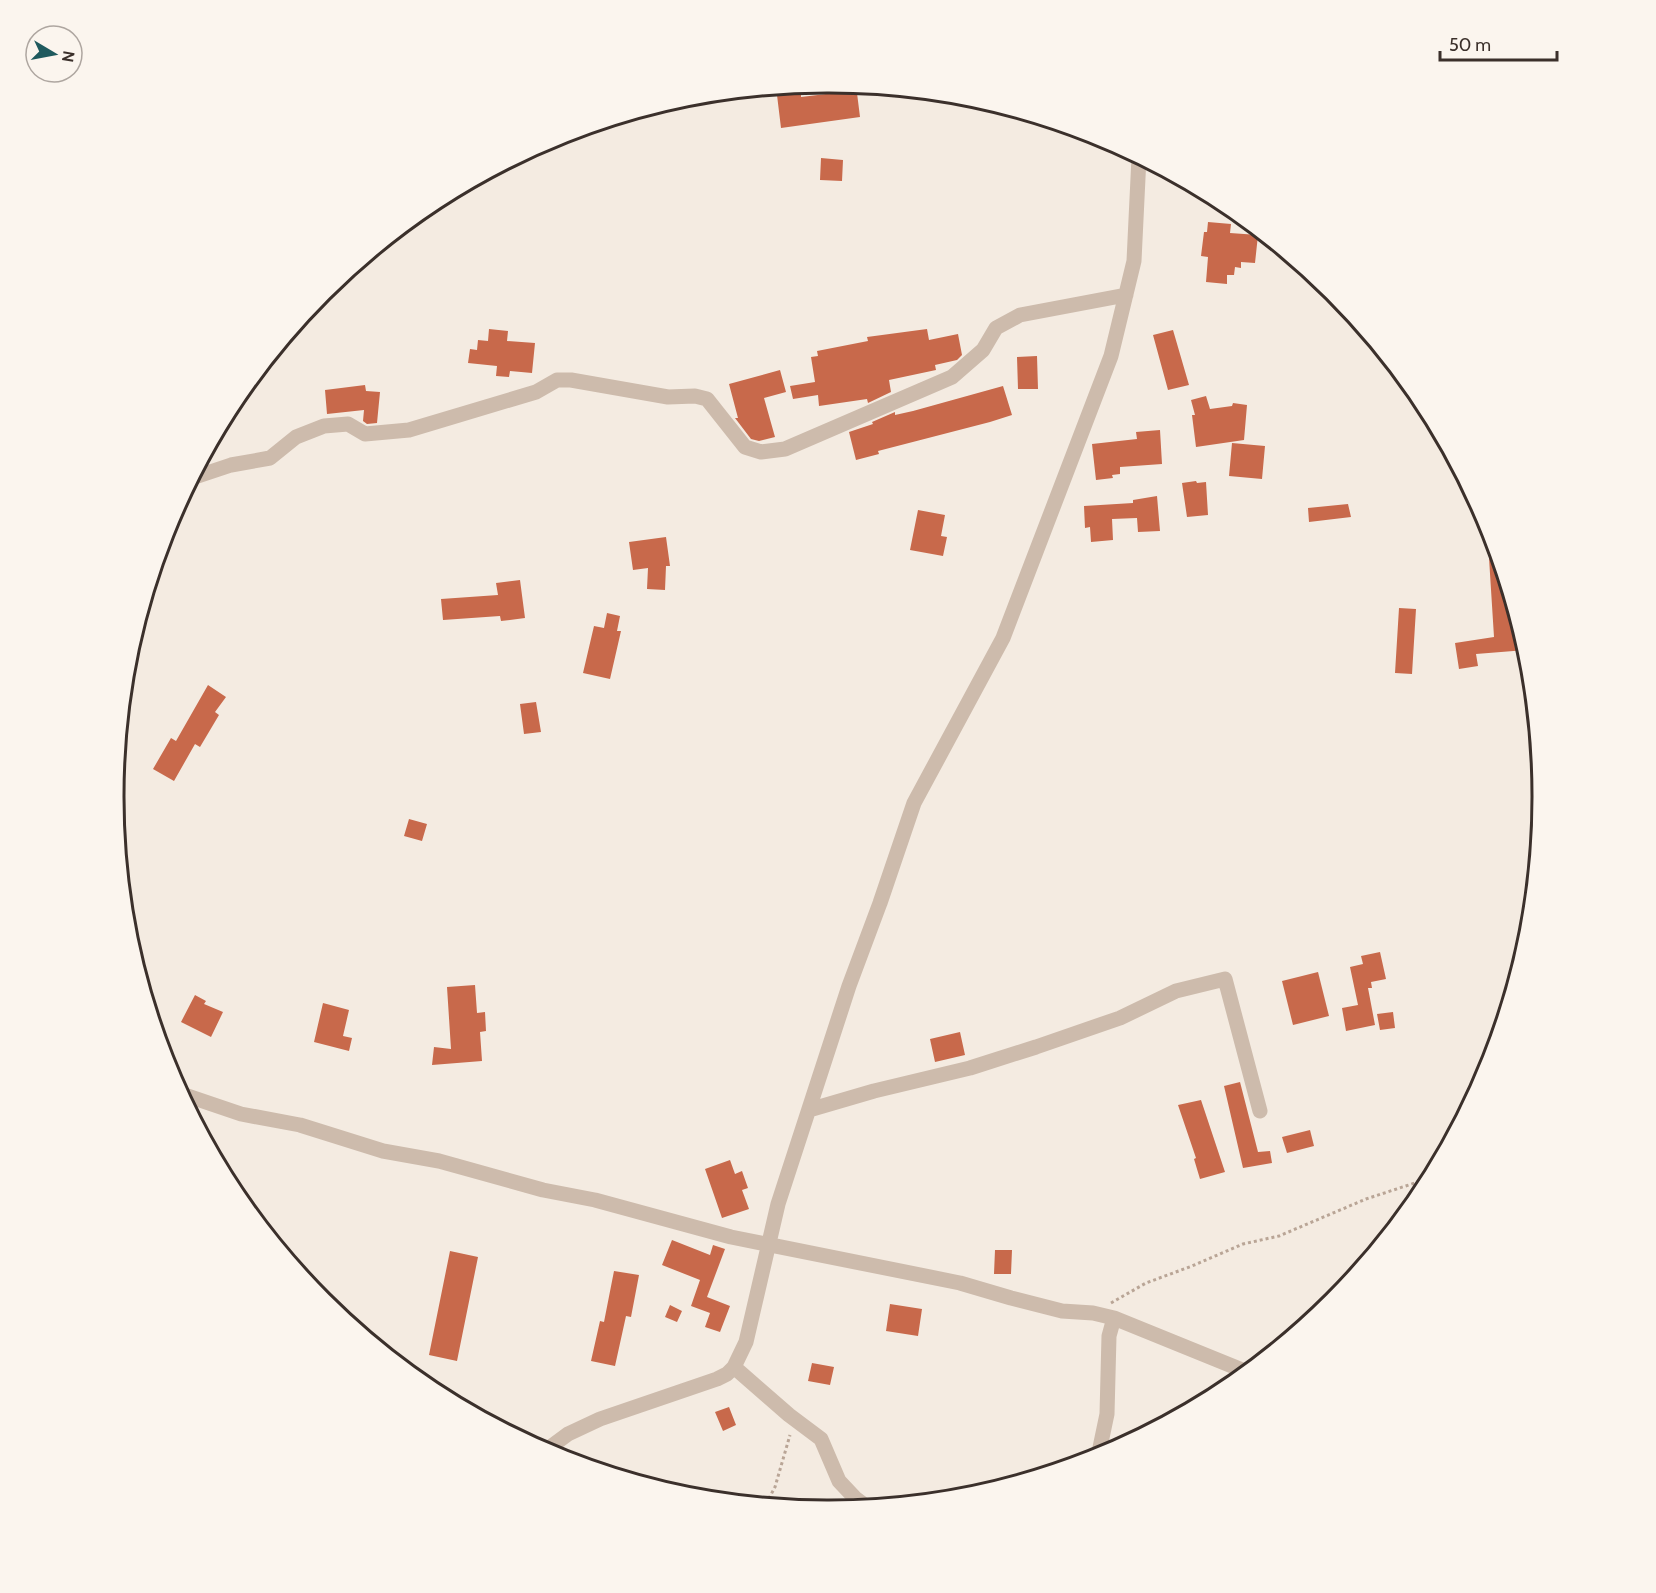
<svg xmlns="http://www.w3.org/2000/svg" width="1656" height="1593" viewBox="0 0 1656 1593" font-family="Cabin,sans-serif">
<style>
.building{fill:#c8694b}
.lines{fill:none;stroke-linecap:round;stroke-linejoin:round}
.path{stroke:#b9a596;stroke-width:3;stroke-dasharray:3 3;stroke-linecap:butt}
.street{stroke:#cdbbac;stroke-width:15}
.rim{fill:none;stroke:#3b302b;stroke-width:3}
</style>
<rect width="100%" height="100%" fill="#f4ebe1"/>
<path class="building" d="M850,85h6l4,32 -79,11 -4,-33 24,-3v5l42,-5z
M821,158l22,2 -1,21 -22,-1z
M1208,222l23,2 -1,9 28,2 -3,28 -14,-1v6l-6,-1 -1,8h-7v9l-21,-2 2,-25 -7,-1 3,-24h3z
M489,329l19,2 -1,10 28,2 -3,30 -22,-2 -1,6 -13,-1 1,-10 -29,-3 2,-14 7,1 1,-10 10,1z
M927,329l2,11 29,-6 4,21 -5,5 -22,5 1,5 -47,10 2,12 -23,11 -1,-4 -48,7 -1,-11 -25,4 -3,-13 25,-4 -4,-25 7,-1 -1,-5 51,-10 -1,-4z
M1173,330l16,55 -21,5 -15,-55z
M1037,356l1,33h-20l-1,-32z
M780,370l6,22 -22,6 11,39 -16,4 -8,-2 -16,-21h3l-9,-34z
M365,385l1,6 14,1 -3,31 -10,1 -4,-3 1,-11 -37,4 -2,-24z
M1003,386l9,29 -22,7 -112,29 1,3 -23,6 -7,-28 24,-8 -1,-2 23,-10v3l18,-4z
M1206,396l4,13 22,-3 1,-3 14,2 -3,35 -48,7 -4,-32h3l-4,-15z
M1160,430l2,34 -42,3v7l-8,1 1,3 -17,2 -4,-36 45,-5 -1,-7z
M1232,443l33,3 -3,33 -33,-3z
M1196,481l1,2 9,-1 2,33 -21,2 -5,-34z
M1157,496l3,35 -22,1 -1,-14 -25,1 1,21 -22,2 -1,-15 -5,1 -1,-22 49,-3v-3z
M1348,504l3,13 -42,5 -1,-14z
M918,510l27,5 -4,21 6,1 -4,19 -33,-6z
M666,537l4,29h-4l-1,24 -18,-1 1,-21 -15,2 -4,-28z
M1493,541l33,109 -50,4 2,12 -19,3 -4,-26 39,-6 -6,-95z
M520,580l5,38 -24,3 -1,-5 -57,4 -2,-21 57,-4 -2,-12z
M1399,608l17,1 -4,65 -17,-1z
M607,613l13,3 -3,15h4l-11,48 -27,-6 11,-47 10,2z
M208,685l18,12 -11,15 4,3 -19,32 -5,-3 -21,37 -21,-12 18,-31 5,3z
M536,702l5,30 -17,2 -4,-30z
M409,819l18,5 -5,17 -18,-5z
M1380,952l6,27 -15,3 1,6h-4l7,37 -29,6 -4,-23 16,-3 -8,-38 13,-3 -2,-8z
M1318,972l11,44 -36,9 -11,-44z
M475,985l2,28 8,-1 1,19 -6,1 2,29 -50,4 2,-18 17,2 -4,-62z
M195,995l11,6 -2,3 19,8 -12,25 -30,-15z
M323,1003l26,7 -6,26 9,2 -3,13 -35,-9z
M1393,1012l2,16 -15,2 -3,-16z
M960,1032l5,23 -30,7 -5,-23z
M1240,1082l18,70 12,-1 2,12 -29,5 -19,-82z
M1201,1100l24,72 -25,7 -6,-20 2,-1 -18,-53z
M1310,1130l4,16 -27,7 -5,-16z
M730,1160l5,14 7,-3 6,17 -6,2 7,19 -27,9 -17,-49z
M672,1240l38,15 3,-10 12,4 -18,48 23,9 -10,26 -15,-5 5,-14 -19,-7 9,-26 -38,-15z
M995,1250h17l-1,24h-17z
M450,1251l28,6 -21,104 -28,-6z
M614,1271l25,4 -8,42 -5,-1 -11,50 -24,-5 9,-40 4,1z
M890,1304l32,5 -4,27 -32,-5z
M670,1305l12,6 -5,11 -12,-5z
M812,1363l22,4 -4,18 -22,-4z
M729,1407l7,18 -13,6 -8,-19z"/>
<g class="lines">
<path class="path" d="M1111,1303l35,-20 46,-17 51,-22 36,-8 87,-37 64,-21
M766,1504l9,-17 15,-52"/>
<path class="street" d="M192,478l39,-13 39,-7 26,-21 28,-11 24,-2 17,10 44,-4 127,-38 21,-12h14l97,17 27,-1 12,3 38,48 16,5 24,-3 167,-72 31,-27 13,-22 24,-13 106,-20
M182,1094l59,20 59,11 83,26 56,10 104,29 52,10 136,37 229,46 51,15 51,13 31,2 21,5 133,54
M809,1110l65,-19 96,-23 66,-21 84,-29 56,-27 49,-12 35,132
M734,1367l55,48 32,24 18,42 16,17 12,9
M545,1451l23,-17 32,-15 117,-40 10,-5 7,-7 12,-25 32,-138 71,-218 31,-83 34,-100 89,-165 108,-282 23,-95 5,-104
M1098,1457l9,-43 2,-78 5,-18"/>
</g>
<path d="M0 0H1656V1593H0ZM827 93H829A703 703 0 0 1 1532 796V797A703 703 0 0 1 829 1500H827A703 703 0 0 1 124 797V796A703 703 0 0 1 827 93Z" fill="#fbf5ee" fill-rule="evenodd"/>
<path class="rim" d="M827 93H829A703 703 0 0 1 1532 796V797A703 703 0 0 1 829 1500H827A703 703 0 0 1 124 797V796A703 703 0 0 1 827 93Z"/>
<g transform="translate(54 54) rotate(100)"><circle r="28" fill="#fbf5ee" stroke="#aea6a0" stroke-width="1.5"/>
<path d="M0-4.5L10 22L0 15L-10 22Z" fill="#1f5a5e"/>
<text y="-9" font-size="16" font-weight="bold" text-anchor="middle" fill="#3b302b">N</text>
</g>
<path d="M1440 51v9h117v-9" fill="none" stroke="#3b302b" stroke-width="3"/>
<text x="1449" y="51" font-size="18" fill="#3b302b" stroke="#fbf5ee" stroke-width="4.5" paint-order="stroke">50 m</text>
</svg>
